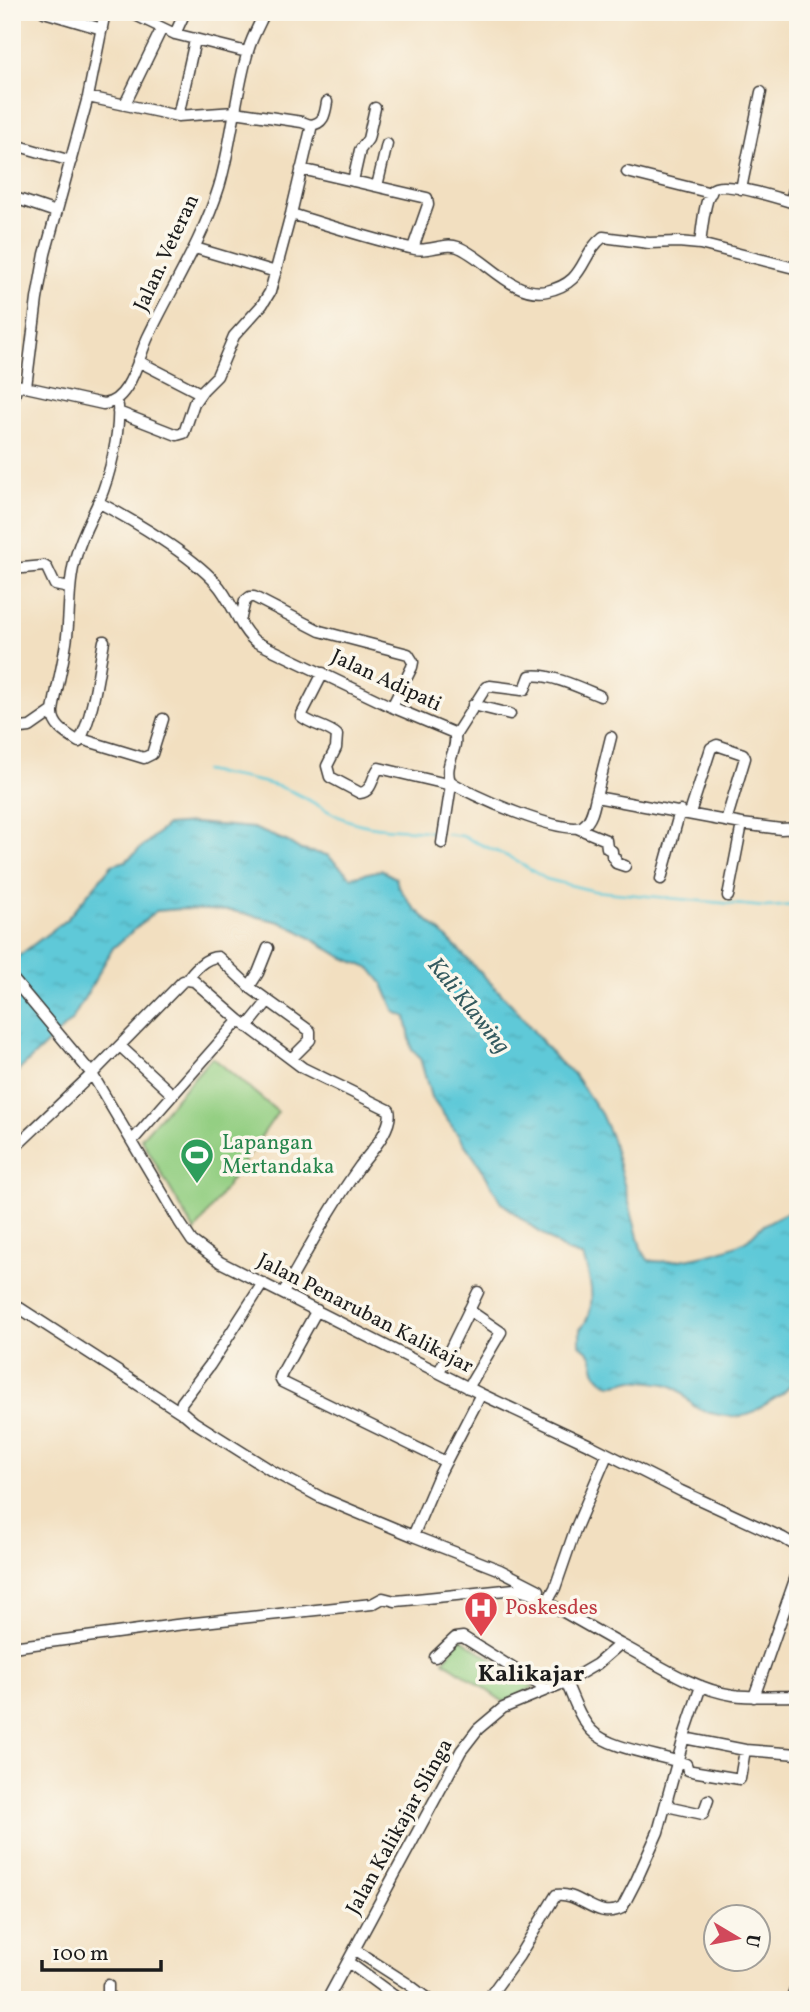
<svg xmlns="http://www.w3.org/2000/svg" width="810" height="2012" viewBox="0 0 810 2012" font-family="Vollkorn,serif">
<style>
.pitch{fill:#94cf83;stroke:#587650;stroke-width:2}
.water{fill:url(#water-ripples);stroke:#3e727a;stroke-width:2}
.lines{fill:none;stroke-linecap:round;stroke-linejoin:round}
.stream{stroke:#5fc9d8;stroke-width:2.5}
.minor-casing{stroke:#3c3935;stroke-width:13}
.minor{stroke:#fff;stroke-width:10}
.labels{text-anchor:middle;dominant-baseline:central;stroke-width:7;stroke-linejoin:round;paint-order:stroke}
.street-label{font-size:21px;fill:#1c1c1c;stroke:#fbf7ec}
.leisure-label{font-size:21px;fill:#27864d;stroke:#fbf7ec;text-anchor:start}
.health-label{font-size:21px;fill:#be3a42;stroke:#fbf7ec;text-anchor:start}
.water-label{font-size:23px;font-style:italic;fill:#33595e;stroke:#fbf7ec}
.quarter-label{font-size:24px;font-weight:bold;fill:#1c1c1c;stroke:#fbf7ec}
</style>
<defs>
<pattern id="water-ripples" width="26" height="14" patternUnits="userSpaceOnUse" patternTransform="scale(1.75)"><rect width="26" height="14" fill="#5fc9d8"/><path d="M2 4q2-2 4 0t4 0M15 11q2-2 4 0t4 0" fill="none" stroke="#52acb9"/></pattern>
</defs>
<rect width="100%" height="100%" fill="#fbf7ec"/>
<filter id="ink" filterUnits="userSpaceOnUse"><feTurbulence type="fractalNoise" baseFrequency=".0143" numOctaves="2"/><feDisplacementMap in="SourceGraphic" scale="14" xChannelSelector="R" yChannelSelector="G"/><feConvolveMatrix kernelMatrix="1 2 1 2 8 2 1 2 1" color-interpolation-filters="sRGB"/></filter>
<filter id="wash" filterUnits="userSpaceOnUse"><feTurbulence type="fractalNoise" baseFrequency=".00686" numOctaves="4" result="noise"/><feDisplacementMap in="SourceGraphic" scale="28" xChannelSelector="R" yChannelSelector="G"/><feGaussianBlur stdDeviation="1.57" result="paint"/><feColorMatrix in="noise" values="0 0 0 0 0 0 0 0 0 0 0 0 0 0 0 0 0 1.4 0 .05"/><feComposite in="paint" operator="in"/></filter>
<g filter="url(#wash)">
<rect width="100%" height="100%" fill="#f2dfc0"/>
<path class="pitch" d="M212,1057l66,55 -83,120 -54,-94z
M460,1638l74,49 -30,15 -60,-41z"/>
<path class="water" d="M194,823l59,5 35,14 13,8 26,5 24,22 30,-7 15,8 2,8 16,22 29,26 69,71 46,56 15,12 28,41 11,25 29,109 7,12c20,6 83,-9 100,-21 5,-3 8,-8 12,-11 11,-9 26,-14 38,-22v171c-5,5 -9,11 -15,16 -4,3 -32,21 -37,22 -12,4 -42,-1 -52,-9 -10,-9 -15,-20 -29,-22 -5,-1 -29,-4 -32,-4 -12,2 -20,8 -31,0 -9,-7 -7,-15 -11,-24 -2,-5 -7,-8 -11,-11v-16c19,-19 11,-50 3,-72l-17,-6 -39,-28 -26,-21 -20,-35 -50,-70 -11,-39 -8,-8 -6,-33 -11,-5 -12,-28 -12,-15 -31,-13 -41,-25 -19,-9 -47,-11 -52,-2 -25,2 -43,37 -41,72 -60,57v-116l55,-42 45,-54 14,-4 41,-36z"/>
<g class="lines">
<path class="stream" d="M204,771c29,6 61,9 89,21 19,8 37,23 57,29 29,10 60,7 90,12
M447,834l15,2 49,22 35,21 48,12 171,16 33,-2"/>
</g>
</g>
<g filter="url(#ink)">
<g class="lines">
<g class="minor-casing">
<path id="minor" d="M44,12l58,17
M129,12l46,22 72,18
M175,34l10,-22
M88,97l90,19 57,-4 67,10 8,3 1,4 -20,85 -21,78 -8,13 -28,31 -17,40 -14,14 -9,13 -10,30 -7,2 -59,-23
M125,104l37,-76
M178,116l17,-76
M310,125c14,-1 15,-11 17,-23
M12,144l59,17
M301,169l126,29 1,7 -15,43
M627,172l84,21
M353,181l7,-31 8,-11 7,-31
M377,186l10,-42
M741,189l20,-97
M12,197l44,15
M791,202l7,-32
M291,214c41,12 82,26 124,35 15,3 29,-7 43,-2 28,11 55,51 89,44 40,-9 32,-35 56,-54l46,6 29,-1 22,2 98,25
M700,244c2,-13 4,-44 12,-54 9,-11 72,10 86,14
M195,248l81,24
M138,361l62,32
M12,384l91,20c27,-2 35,-46 45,-67 24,-50 54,-96 71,-150 13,-44 16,-91 29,-136 4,-14 11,-26 17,-39
M26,387l11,-88 8,-45 43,-157 17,-85
M12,404l5,-19
M98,502c36,19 92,52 118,81 16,17 23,46 40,59l136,65 62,26c6,15 -11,31 -4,48 16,13 116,56 133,45 9,-6 11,-20 13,-29l146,27 39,5 17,-1
M12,569l32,-3 3,2 8,17 14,3
M240,621l5,-20 5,-4h4l66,34 88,23 5,8 -1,5 -20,40
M104,641c-6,31 -10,73 -25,101 -13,-8 -27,-16 -26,-31 4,-25 11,-50 14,-75 3,-27 1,-54 9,-80 5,-20 15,-37 23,-55 11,-26 21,-67 19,-95
M323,673l-22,43c10,9 26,10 36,19l-1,13 -9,18 3,11 30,16c13,-1 12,-18 19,-25l72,17
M473,705l37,9
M12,729l18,-2 23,-16
M456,734l30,-47 4,-1 32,4 3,-1 5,-13c19,-3 51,12 70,20
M81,739l63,19 8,-4 11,-35
M596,797l15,-60
M690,813l21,-65 6,-3 26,9 2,4 -19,63
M577,828l29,12 1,8 5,3v5l3,2 1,5 9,3
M442,843l9,-58 3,-1
M661,879l19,-68
M728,896l14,-72
M12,978l80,96 91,-93 4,-1 7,1 45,39 64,48 86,42c5,17 -19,43 -29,56 -29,40 -52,84 -77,127
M187,980c6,-10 19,-23 31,-23l34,32 58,42v9l-19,19
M249,987l9,-14 10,-25
M247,1027l21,-26
M120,1046l53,49
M132,1141l107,-121
M12,1150l80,-76 88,149 12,18 28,21 261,132 111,52 89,45 102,47 15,9
M263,1283l-53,82 -28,37 -2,8 14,12 78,49 50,27 91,38
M12,1303l170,110
M317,1310l-35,63 -2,5 2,4 164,80
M439,1372l39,-80
M468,1388l33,-56 -32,-22
M481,1394l-42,81 -26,61 87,34 39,20
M547,1602l8,-14 20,-58 32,-75
M12,1647l164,-22 196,-21 11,-6 12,3 12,-1 108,-11 17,5 88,50
M435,1657l20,-19 8,-1 83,52
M566,1682c7,16 14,37 26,49 17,18 69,24 94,33l2,6 4,1 48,8 5,-29
M754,1697l44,-126
M684,1738l61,12 53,4
M667,1802l4,5 32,7 5,-14
M355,1950l53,34 21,16
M348,1962l49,36
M108,2000v-15
M327,2000l134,-249 17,-22 25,-21 63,-26 31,-18 23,-20c36,19 73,45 113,51 21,3 43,1 65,1
M487,2000l32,-44 37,-61c24,-4 40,26 66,13l14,-27 22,-49 28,-102 15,-44
M791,2000l7,-19"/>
</g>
<use href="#minor" class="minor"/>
</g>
</g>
<defs>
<g id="stadium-pin" transform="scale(1.75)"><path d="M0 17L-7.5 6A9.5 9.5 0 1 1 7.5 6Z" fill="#2e9e5b" stroke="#fbf7ec"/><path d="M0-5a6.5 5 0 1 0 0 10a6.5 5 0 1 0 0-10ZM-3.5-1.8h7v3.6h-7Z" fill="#fff"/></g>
<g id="hospital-pin" transform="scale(1.75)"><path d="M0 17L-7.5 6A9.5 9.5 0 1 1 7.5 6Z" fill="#e0444e" stroke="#fbf7ec"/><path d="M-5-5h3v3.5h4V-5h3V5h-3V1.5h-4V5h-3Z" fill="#fff"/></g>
</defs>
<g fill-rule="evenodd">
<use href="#stadium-pin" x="197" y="1155"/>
<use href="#hospital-pin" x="481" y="1608"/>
</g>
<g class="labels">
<g class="street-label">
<text transform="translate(167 253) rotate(-65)">Jalan. Veteran</text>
<text transform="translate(386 681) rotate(25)">Jalan Adipati</text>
<text transform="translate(365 1314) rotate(27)">Jalan Penaruban Kalikajar</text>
<text transform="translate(400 1827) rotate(-61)">Jalan Kalikajar Slinga</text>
</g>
<g class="leisure-label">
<text x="222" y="1143">Lapangan<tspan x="222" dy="24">Mertandaka</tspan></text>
</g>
<g class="health-label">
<text x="505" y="1608">Poskesdes</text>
</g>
<g class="water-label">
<text transform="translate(468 1006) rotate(51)">Kali Klawing</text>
</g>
<g class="quarter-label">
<text x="531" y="1675">Kalikajar</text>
</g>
</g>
<rect width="810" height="2012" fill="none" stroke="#fbf7ec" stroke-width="42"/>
<g transform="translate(737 1938) rotate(100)"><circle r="33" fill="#fbf7ec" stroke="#a29f99" stroke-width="2"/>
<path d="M0-5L12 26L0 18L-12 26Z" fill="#d1495b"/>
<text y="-10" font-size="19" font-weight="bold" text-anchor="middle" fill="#1c1c1c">U</text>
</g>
<path d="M42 1960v10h119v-10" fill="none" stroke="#1c1c1c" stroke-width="3.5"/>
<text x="52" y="1960" font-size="21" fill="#1c1c1c" stroke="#fbf7ec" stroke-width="5" paint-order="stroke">100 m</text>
</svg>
